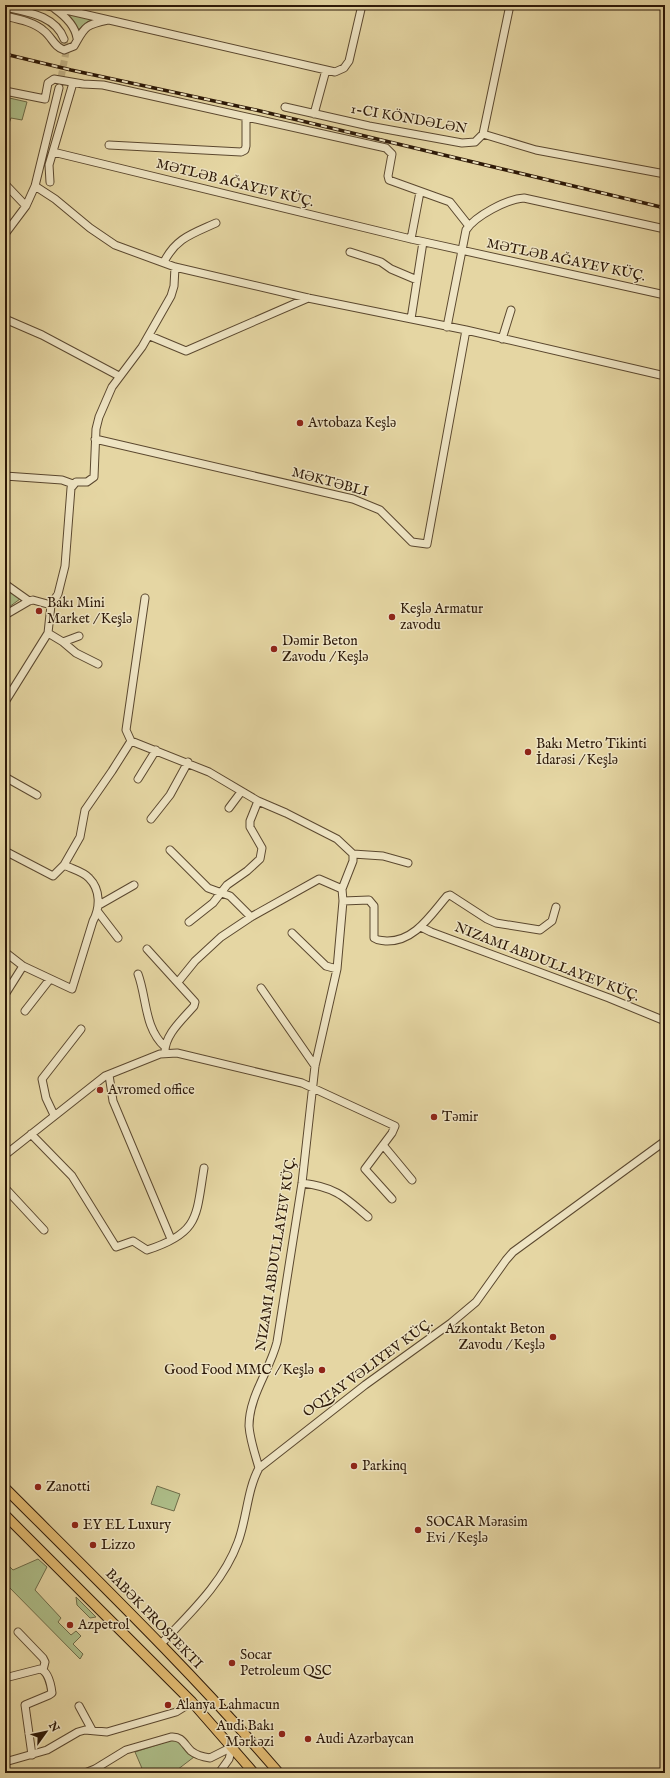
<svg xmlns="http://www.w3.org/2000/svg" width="670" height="1778" viewBox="0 0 670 1778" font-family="'IM FELL English',serif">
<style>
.green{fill:#aebf8a;stroke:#6e6c49}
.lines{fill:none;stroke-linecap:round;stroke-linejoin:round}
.minor-tunnel{stroke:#c0b084;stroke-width:7;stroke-dasharray:7 3.5;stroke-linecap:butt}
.minor-casing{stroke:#5b482f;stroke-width:9}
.major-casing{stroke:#2d1908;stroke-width:11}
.minor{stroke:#eee4c3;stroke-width:7}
.major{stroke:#e2bb72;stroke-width:9}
.rail-casing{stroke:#2d1908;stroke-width:3.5}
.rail{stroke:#eee4c3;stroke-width:2;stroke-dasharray:6;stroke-linecap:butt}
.poi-dot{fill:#8f2418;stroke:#eee4c3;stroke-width:1.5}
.labels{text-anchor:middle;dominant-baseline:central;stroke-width:3;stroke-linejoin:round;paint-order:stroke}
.street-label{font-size:14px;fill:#2d1908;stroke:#eee4c3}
.poi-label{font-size:14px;fill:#2d1908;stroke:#eee4c3;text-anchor:start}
</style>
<rect width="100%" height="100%" fill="#e5d6a3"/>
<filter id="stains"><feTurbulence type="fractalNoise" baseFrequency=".005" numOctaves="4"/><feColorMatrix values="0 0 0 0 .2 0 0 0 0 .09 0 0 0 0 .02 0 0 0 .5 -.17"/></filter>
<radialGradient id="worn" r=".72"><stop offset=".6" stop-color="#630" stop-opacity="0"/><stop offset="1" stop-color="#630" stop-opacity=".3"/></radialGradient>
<path class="green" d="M64,12l30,7 -7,3 -9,8 -7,-11z
M5,97l22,5 -5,18 -11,-2 -6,16z
M5,588l15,11 -15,11z
M157,1486l23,8 -6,17 -23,-7z
M38,1559l9,8 -12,23 26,28 -3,4 13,13 5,-4 5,5 -8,8 10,10 -3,5 -75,-76v-21l8,8z
M76,1597l20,20 -6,1 -13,-13z
M172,1740l7,1 15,16 -21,16h-29l-9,-21z"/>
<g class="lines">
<path class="minor-tunnel" d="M59,88l7,-36 -2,-13"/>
<g class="minor-casing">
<path id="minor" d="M44,5l291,67 9,-4 5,-7 13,-56
M5,7c21,5 50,8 59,32
M55,9c10,7 20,17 22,29
M5,16c13,3 29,6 39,15 8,6 10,16 20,19l10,-4c11,-19 10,-21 34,-26
M5,91l40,8 3,-16 6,-4 29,5 20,1 283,63 6,6 -4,22 1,4 61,22 19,24
M285,107l84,19 93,17 13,-1 8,-8 53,16 129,24
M314,114l12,-44
M483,134l27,-129
M109,145l132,7 4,-2 1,-4v-28
M53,152l358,87 254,56
M50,182l-1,-17 24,-82
M5,184l21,22
M35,186l20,13 35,29 25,17 60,22 133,31 158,32 199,46
M5,234l21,-28 9,-20 24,-98
M411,239l9,-47
M350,252l31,10 10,7 26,11
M164,262c12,-24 28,-28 52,-39
M5,319l37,16 77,41
M411,319l12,-77
M447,327l19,-97c9,-14 41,-31 58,-32l141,31
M150,336l36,15 122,-53
M502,339l9,-29
M95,439l258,60 27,11 32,32 15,2 39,-214
M5,476l57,4 11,4
M5,584l24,17
M5,615l24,-14 4,-1 18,5
M48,633l15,9 13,11 22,11
M63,642l16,-6
M5,702l43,-69 3,-28 7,-11 7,-28 6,-78 5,-6h11l7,-5 2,-48 3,-12 13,-30 30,-40 29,-51 3,-10 1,-19
M131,741l78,31 49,29 28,12 51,26 16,15v7l-11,28 1,12 -6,68 -22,97 -13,117 -25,159c-7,28 -28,54 -28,84 1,14 6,28 10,42
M5,777l32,18
M138,779l18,-29
M229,808l12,-16
M151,819l19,-24 18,-33
M170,850l38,38 22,8 21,21
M5,851l48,25 11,-11 16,-28 5,-27 27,-39 19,-30 -5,-11 19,-132
M353,854l30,2 25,7
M343,901l26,-1 5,6v32c4,3 7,2 12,3 28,1 44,-25 61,-45l3,-1 37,24 9,4 44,7 12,-9 4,-14
M99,905l35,-20
M98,912l20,26
M189,922l24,-19 14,-18 20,-14 13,-12 2,-11 -12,-21v-6l8,-20
M421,927l10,5 178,66 56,23
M292,933l34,33 11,3
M147,949l48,53 -1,4c-11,13 -30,29 -29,47
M5,952l18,14 49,23 21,-68c7,-13 8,-31 -4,-43 -5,-6 -17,-9 -25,-13
M138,974c9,24 6,54 27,73
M178,982l17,-21 26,-24 30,-20 68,-38 23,10
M261,988l54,78
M6,993l17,-27
M25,1011l25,-32
M109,1075l4,26 58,138
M54,1115l-8,-17 -4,-19 39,-50
M31,1134l41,42 44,71 17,-6 14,9c53,-17 49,-34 57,-82
M383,1145l29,35
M5,1155l100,-79 55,-22 17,-1 125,30 93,43 -3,7 -27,36 27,30
M302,1183c33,4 42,13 66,34
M5,1188l39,42
M18,1632l25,26 2,4 -2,8
M161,1644c29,-31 62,-61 77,-102 9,-24 9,-52 21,-74l106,-83 86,-62 25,-21 30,-42 7,-8 152,-111
M5,1678l35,-9c8,2 11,16 12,24l-3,2 -24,10 7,50
M79,1706l13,24
M5,1762l42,-12 31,-18 7,-2 22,2 69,-20 16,-10
M85,1773l10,-4 31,-19 45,-13c11,-1 13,7 20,14 5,4 12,6 19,7l22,-11
M219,1773l10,-14 3,-12"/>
</g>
<g class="major-casing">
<path id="major" d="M5,1488c93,93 188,185 274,285
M5,1515l187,187 62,71"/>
</g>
<use href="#minor" class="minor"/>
<use href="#major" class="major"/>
<g class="rail-casing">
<path id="rail" d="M5,54l66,16 185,40 409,98"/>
</g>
<use href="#rail" class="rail"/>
</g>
<g class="poi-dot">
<circle cx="300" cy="423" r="4"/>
<circle cx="39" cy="611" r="4"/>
<circle cx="392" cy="617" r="4"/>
<circle cx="274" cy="649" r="4"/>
<circle cx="528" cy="752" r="4"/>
<circle cx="100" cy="1090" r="4"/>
<circle cx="434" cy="1117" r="4"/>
<circle cx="553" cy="1337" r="4"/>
<circle cx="322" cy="1370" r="4"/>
<circle cx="354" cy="1466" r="4"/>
<circle cx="38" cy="1487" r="4"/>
<circle cx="75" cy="1525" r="4"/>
<circle cx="418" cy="1530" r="4"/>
<circle cx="93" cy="1545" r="4"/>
<circle cx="70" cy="1625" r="4"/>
<circle cx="232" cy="1663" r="4"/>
<circle cx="168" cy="1705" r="4"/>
<circle cx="282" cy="1734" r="4"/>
<circle cx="308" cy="1739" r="4"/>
</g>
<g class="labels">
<g class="street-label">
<text transform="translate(409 119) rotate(10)">1-CI KÖNDƏLƏN</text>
<text transform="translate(235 183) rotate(14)">MƏTLƏB AĞAYEV KÜÇ.</text>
<text transform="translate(566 260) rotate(12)">MƏTLƏB AĞAYEV KÜÇ.</text>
<text transform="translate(330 482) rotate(15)">MƏKTƏBLI</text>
<text transform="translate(547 962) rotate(21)">NIZAMI ABDULLAYEV KÜÇ.</text>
<text transform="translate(276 1254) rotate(-81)">NIZAMI ABDULLAYEV KÜÇ.</text>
<text transform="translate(368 1368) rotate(-36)">OQTAY VƏLIYEV KÜÇ.</text>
<text transform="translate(154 1619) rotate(46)">BABƏK PROSPEKTI</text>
</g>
<g class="poi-label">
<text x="308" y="423">Avtobaza Keşlə</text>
<text x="47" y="603">Bakı Mini<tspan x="47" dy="16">Market / Keşlə</tspan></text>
<text x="400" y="609">Keşlə Armatur<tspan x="400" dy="16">zavodu</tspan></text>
<text x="282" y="641">Dəmir Beton<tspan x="282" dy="16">Zavodu / Keşlə</tspan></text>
<text x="536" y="744">Bakı Metro Tikinti<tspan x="536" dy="16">İdarəsi / Keşlə</tspan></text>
<text x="108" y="1090">Avromed office</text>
<text x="442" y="1117">Təmir</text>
<text x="545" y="1329" text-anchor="end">Azkontakt Beton<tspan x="545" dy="16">Zavodu / Keşlə</tspan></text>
<text x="314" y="1370" text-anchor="end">Good Food MMC / Keşlə</text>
<text x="362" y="1466">Parkinq</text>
<text x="46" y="1487">Zanotti</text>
<text x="426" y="1522">SOCAR Mərasim<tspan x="426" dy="16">Evi / Keşlə</tspan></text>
<text x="83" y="1525">EY EL Luxury</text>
<text x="101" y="1545">Lizzo</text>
<text x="78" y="1625">Azpetrol</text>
<text x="240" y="1655">Socar<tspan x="240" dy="16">Petroleum QSC</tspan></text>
<text x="176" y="1705">Alanya Lahmacun</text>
<text x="274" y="1726" text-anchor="end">Audi Bakı<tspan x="274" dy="16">Mərkəzi</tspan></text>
<text x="316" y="1739">Audi Azərbaycan</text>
</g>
</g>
<rect width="670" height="1778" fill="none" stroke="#e5d6a3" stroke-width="20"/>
<rect x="6" y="6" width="658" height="1766" fill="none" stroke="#2d1908" stroke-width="2"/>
<rect x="10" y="10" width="650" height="1758" fill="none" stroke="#2d1908"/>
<g transform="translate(46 1732) rotate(57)" stroke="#eee4c3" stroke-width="3" paint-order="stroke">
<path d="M0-3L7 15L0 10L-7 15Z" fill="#2d1908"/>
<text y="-6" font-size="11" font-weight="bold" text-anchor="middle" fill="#2d1908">N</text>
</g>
<rect width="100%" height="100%" filter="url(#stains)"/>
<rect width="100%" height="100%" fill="url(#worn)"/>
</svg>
